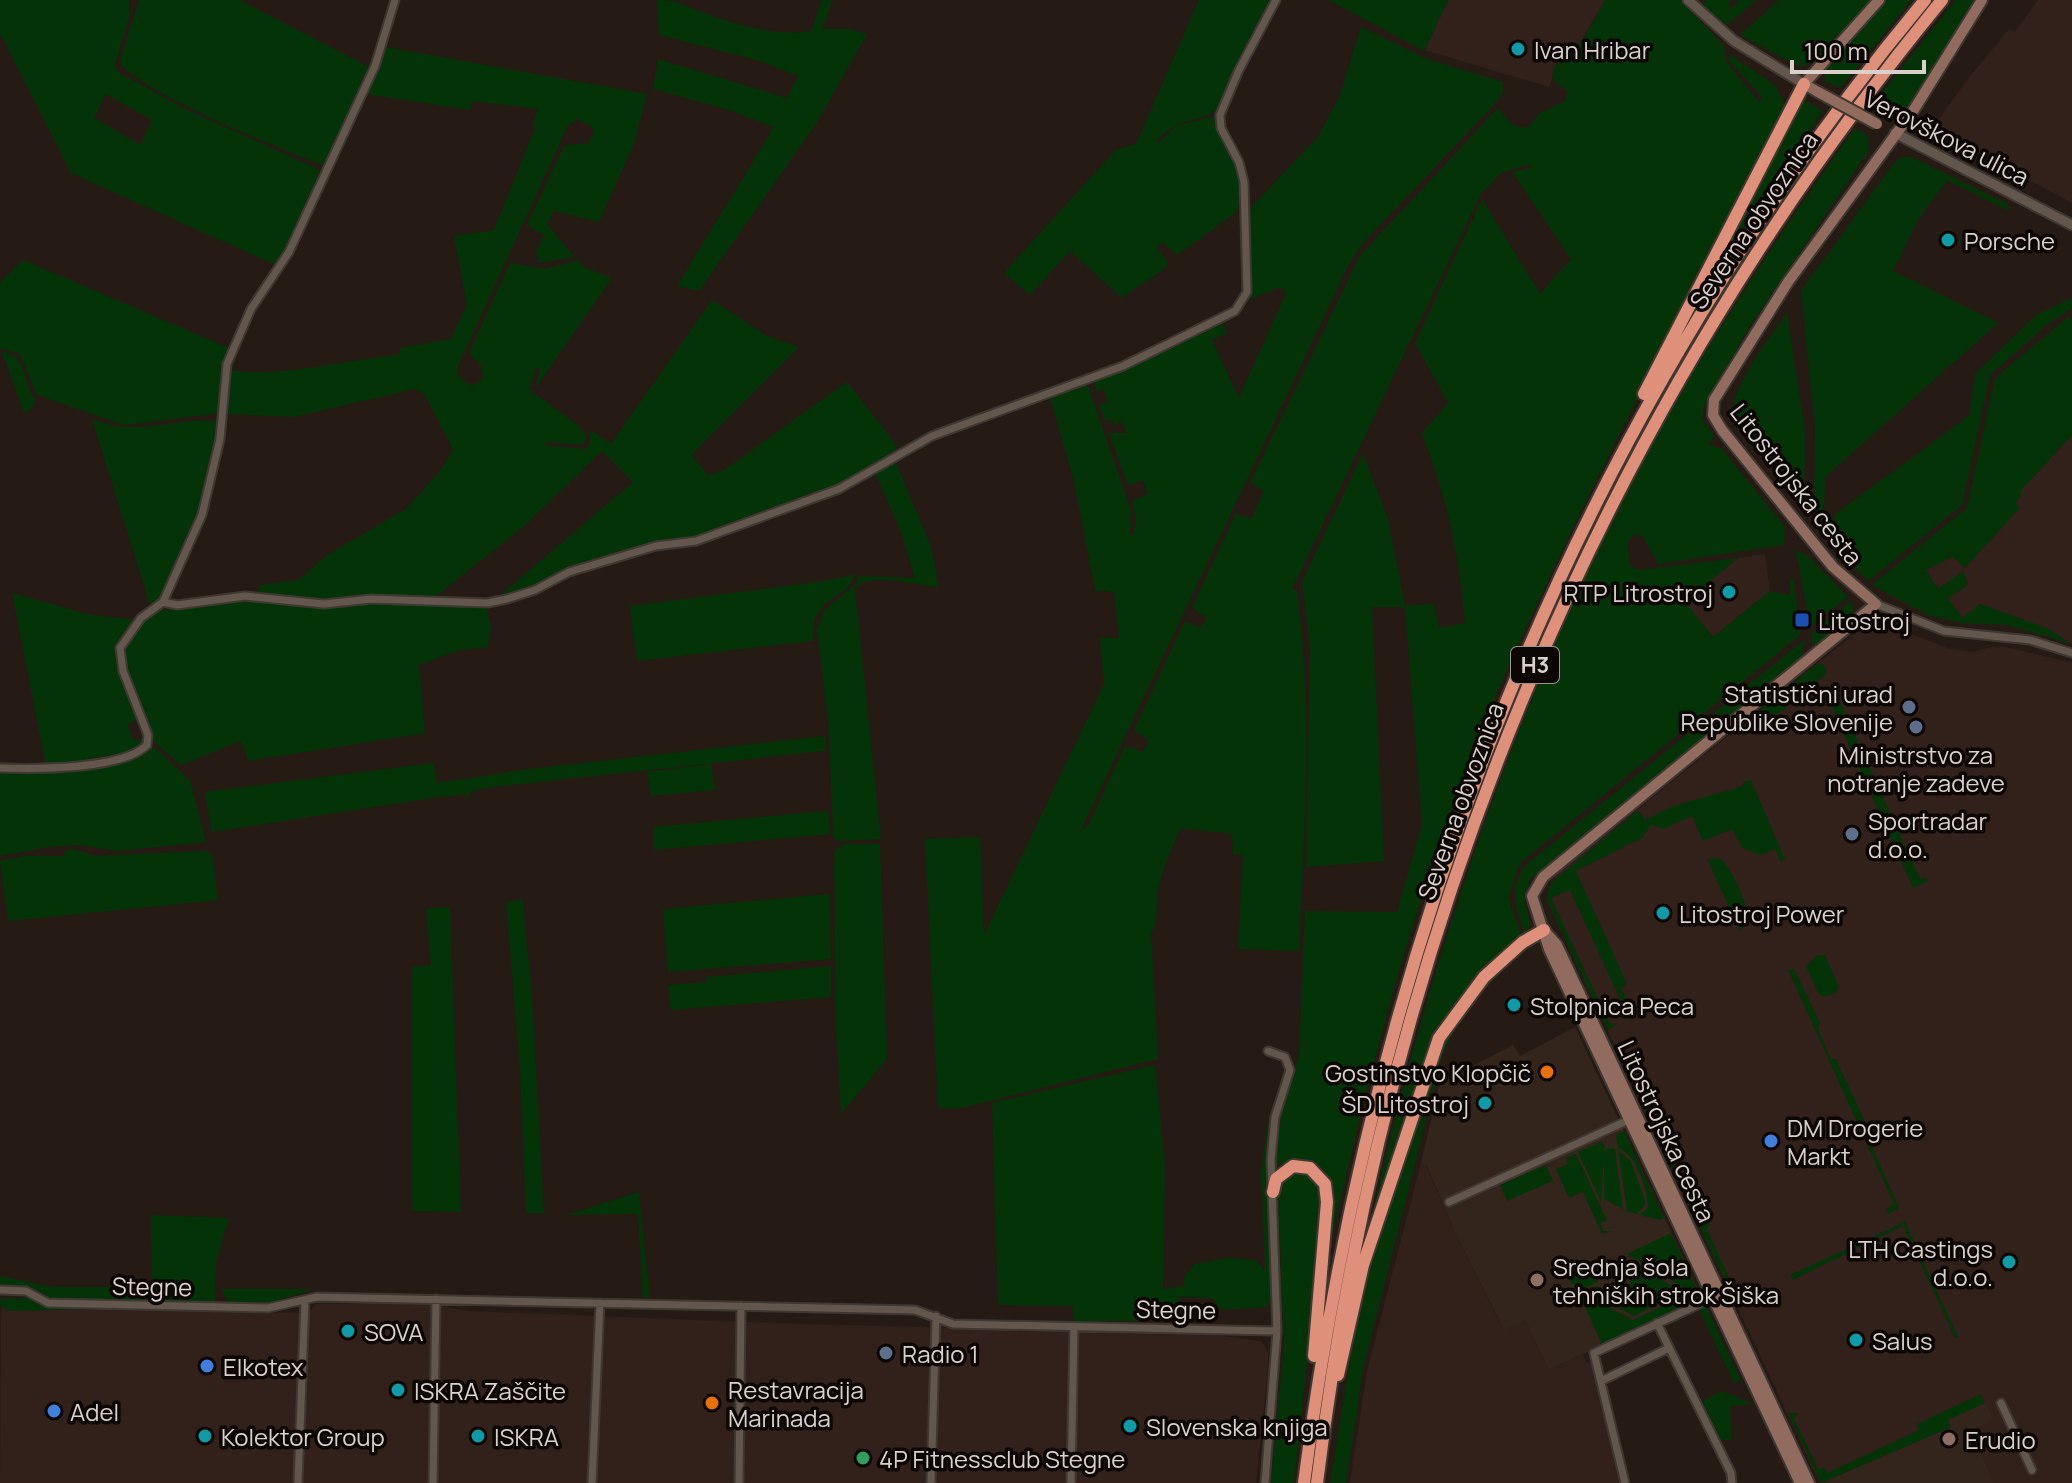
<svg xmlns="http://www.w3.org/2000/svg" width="2072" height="1483" viewBox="0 0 2072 1483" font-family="Manrope,sans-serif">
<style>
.industrial{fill:#32201a}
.education{fill:#34251c}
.green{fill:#053308;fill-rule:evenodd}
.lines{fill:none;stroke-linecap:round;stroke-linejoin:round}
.minor-casing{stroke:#3f3732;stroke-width:11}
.tertiary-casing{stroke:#3f3732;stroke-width:13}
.secondary-casing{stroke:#3f3732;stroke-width:14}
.trunk-casing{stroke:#3f3732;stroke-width:16}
.minor{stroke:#63564d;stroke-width:7}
.tertiary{stroke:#63564d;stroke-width:9}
.secondary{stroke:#916c5e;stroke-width:10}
.trunk{stroke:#de907a;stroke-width:12}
.secondary-bridge-casing{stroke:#3f3732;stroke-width:14;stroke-linecap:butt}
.secondary-bridge{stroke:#916c5e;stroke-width:10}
.culture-dot{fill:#0f9aa8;stroke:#0c0705;stroke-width:3}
.transit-dot{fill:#1a4fb4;stroke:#0c0705;stroke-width:3}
.service-dot{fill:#5c6f8a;stroke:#0c0705;stroke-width:3}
.food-dot{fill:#e8710a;stroke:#0c0705;stroke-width:3}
.shop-dot{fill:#3f7fe0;stroke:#0c0705;stroke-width:3}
.education-dot{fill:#8d6e63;stroke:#0c0705;stroke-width:3}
.leisure-dot{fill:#2e9e5b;stroke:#0c0705;stroke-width:3}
.labels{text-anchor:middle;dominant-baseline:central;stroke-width:7;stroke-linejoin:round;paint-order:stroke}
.shield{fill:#0c0705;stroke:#9c9490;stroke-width:2}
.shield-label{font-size:22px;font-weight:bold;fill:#d9d1cc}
.poi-label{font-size:24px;fill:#d9d1cc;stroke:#0c0705;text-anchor:start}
.street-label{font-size:24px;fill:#d9d1cc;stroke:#0c0705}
</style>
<rect width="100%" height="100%" fill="#261b14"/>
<path class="industrial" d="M1448,0h157l-26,44 -16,9 -14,34 -124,-37z
M2038,0h34v203l-140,-74 35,-49 42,-51 6,3z
M2072,435v209l-64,-19 -46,-2 -34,-8 -41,-21 35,-22 99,-82z
M1765,554l5,37 -57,46 -29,-35 54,-44z
M1869,622h12l69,27 24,3 17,-5 19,1 62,15v820h-78l-22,-51 -21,-5 -131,56 -274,-584 5,-16 7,-9z
M1421,1163l5,2 28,65 49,99 22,-9 24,50 34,-16 3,8 6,1 28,120h-270l17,-112z
M1,1298h27l15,9 19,1 246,5 8,-9h109l44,7 302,12 444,12 46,6 7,11v17l-12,114h-1256z"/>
<path class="education" d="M1575,1027l127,271 -153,72 -24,-50 -21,10 -50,-100 -27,-64 -6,-3 20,-85 14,-3 58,-30 7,11z
M1985,1403l8,15 -21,14 22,51h-173l130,-56 -4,-7z"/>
<path class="green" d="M0,0h129v17l-14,47 3,8 65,36 137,62 -42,96 -207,-93 -71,-140zM106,94l46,26 -12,25 -46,-27z
M139,0h100l132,68 -46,98c-31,-11 -200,-81 -205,-105z
M657,0c21,0 23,4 42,11 36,13 73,26 112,20l11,-31h11l-11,29h27l18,5 -49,87 -119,170 -22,-5 97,-159 -48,-18 -73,-20 5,-30 129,39 11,-22 -38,-15 -101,-26z
M1199,0h71l-49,106c-20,19 -39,7 -65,35l3,2 17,-17 40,-10 26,69 -5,27 -60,43 -15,-13 -6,6 12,13 -1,6 -45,31 -52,-47 -40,44 -26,-22 112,-123 20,-6z
M1329,0h119l-23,50h-3z
M1605,0h75l44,46 3,17 32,39 4,-4 -33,-36 -1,-8 46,31 10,19c-23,53 -51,103 -77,155 -68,135 -139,270 -200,409 -81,182 -133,376 -176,570 -14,-21 20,-62 -25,-78l-31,5 4,-48 19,-60 6,-146 92,1 25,-88 -17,-217h-33l12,254 -78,6 4,-215 -8,-70 61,-129 25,66 17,87 29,-2 5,24 26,-5c-5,-65 -19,-129 -43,-190l26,-30 -33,-60 67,-144 58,95 31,-35 -59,-87 20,-5 -1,-3 -29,8 -22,23 -188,394 5,2c16,118 7,241 2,360l-61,-2 5,-94 -10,-1 -1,-20 -51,-6c-10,20 -17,39 -23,61 -3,15 2,33 -7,44l7,126 -196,49 -24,1 -13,-270 55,-2 4,98 120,-251 -4,-46h19l-5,-46 -19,-2 -21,-109 -25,-87 37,-11 2,3 43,124 -1,24 4,1 2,-17 -4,-17 16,-7 -5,-14 -15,5 -19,-52h18l-5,-11 -8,3 -3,-6 -6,2 -6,-16 9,-3 -5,-13 -7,3 -2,-12 127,-59 6,12 -15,7 27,58 47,-105 -5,-6 -33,13 -4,-85 74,-78 22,-42 21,-68 66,32 76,23v11l-13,16 -127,134 -15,23 -269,568 11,-12 35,-76 18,6 6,-12 -15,-10 51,-109 16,7 6,-10 -15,-10 44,-95 15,6 13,-28 -14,-8 110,-227 138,-148c11,12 12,21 31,19l10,-13 26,-13 3,-9 -16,-14c4,-24 14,-19 26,-33 11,-13 19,-30 27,-45z
M1707,0h24l-3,4 4,4 8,-8h16l-29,25 -26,-18z
M1779,0h93l-57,62 -15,5 -60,-32z
M1885,0h26l-71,88 -15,-7 1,-14z
M1956,0h21l-72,111 -17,3 -16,-9z
M386,47l261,47 -13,50 -35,78 -45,-11 -7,13 27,33 -35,6 -3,-11 8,-17 -15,-8 -1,-4 36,-77 23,-3 7,-10 -2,-6 -14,-8 -10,6 -110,241 -1,9 15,11 11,-8 -2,-12 -12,-13 41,-90 35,6 35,-9 1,6 31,12 -77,111 5,-20 -4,-2 -7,22 52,39 6,11 -6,6 -33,-3 -4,3 41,4 5,-6v-13l21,14 101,-144 55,36 32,11 -108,108 18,21 15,-6 123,-88 50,64 -1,11 -71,36 -135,47 -120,29 -31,16 -43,14 137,-117 -31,-31 -80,77 -91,72 -107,2 -68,-7 5,-10 38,-5 27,-24 80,-47 35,-39 12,-21 -29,-55 -9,-5 -122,28 -68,-3 4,-45c36,12 128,-11 170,-14l1,-7 51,-9 16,-34 -13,-69 40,-6 41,-102 -3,-2 6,-17 -65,-8 -3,9 -104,-16z
M1806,101l17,10 -124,186 100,-195z
M1855,128l13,8v16l-118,174 -47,82v12l11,16 -6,8 14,5 63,78 -1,18 -126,19 -15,-27 -9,-3 -7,10 3,22 9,4 99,-12 -53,44 28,35 57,-46 20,4v-16h4l6,56 -280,228 -12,35 14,40 -38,33 -54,74 -61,184c47,-214 114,-424 203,-625 74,-168 176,-326 283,-476z
M1903,157h8l97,47 1,7 -62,-31 -29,40 -25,51 105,52 -173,154 -1,36 -10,-6 1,-80 -14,-136 93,-128z
M23,260l208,89 -11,33v31l-96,12 -87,-30 -18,-42 -19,-4v-66z
M2072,298v10l-24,16 -58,51 -28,130 -94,76 -40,-41 7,-26 134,-98 6,-42 61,-59z
M1787,312l18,119 -1,77 -70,-84c-10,-31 36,-85 53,-112z
M2068,317l4,3v115l-51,55v7l-6,6 5,5 -55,60 -12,-11 -27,13 12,19 25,-18 5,14 -20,13 14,20 18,-14 67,24 25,16 -64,-19 -46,-2 -34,-8 -56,-30 95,-77 28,-130z
M2,352c26,2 20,31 33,47l-2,9 -9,5z
M92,419c47,19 79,-2 127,2l-16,85 -41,93 -11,9z
M896,463l35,84 8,40c-22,-1 -69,-17 -84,2l26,250 -44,2 -4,-5 -4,-107 -12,-100 7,-18 32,-27 3,-8 56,2 -14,-46 -26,-59z
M1796,550l12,6 40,41 -38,30z
M855,574c-7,26 -45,21 -42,67l-176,20 -7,-55 202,-26z
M12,593l79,22 44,5 -18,29 21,71 -11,5 7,16 11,-3 -5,12 -94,16z
M245,598l82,9 43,-5 116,3 5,21 -3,21 -29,3 -40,15 6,68 -177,28 -7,-20 -60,24c-8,-7 -17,-14 -24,-21 -18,-22 -37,-79 -31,-105l30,-27z
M1851,601l3,13 -40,35 -3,-15z
M1804,640l-2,15 -15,16 -257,208 -6,21 7,26 -6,6c-11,-24 -16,-46 2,-68z
M1817,664h6l4,8 -4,5 -39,26 2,6 -32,16 2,5 -14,6 3,-14z
M1835,691l85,188 6,-2 2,4 -15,7 -87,-194z
M825,736v15h-3l-336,37 -14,3 -5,8 -1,-5 -33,4 -221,34 -7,-40 229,-29 3,20 92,-14z
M154,747l36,33 16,62 -88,9 -41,-6 -29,2 -48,9v-84l70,-3z
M711,764l4,26 -64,6 -4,-24z
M1751,780l34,79 -4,4 -6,-14 -15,6 -18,-7 -10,-19 -29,12 -11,-25 -29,13 -12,-4 -9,13 -66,33 51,113 -6,4 13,26 -4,7 -60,-131 -19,8 58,125 7,1 -8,7 -62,-132 5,-16 87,-73 7,10 28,-14 70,-20v-4z
M828,811l2,23 -176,16 -1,-23z
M844,844h36l7,215 -46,55 -5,-86 -2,-176z
M73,849l23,7 111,-5 5,3 6,46 -210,21 -8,-60 25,-5h38l2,-5z
M1719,858c15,11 26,44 31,62l-10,10 -33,-71z
M830,894l1,65 -163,13 -5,-63z
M523,900l9,95 12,218h-18l-6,-143 -14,-168z
M450,907l11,305 -49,-1v-244l19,-2 -5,-56z
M1526,947l-52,52 -19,29 -13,29 -79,312 -17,114h-16l32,-196 79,-244 40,-57z
M1825,955l14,32 -3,6 -12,4 -5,-3 -13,-27 10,-11z
M831,966v31l-160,13 -3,-25 39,-3v-5z
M1794,969l26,53 -2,7 13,30h5l29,63 -2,3 36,83 -11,6 -2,-4 8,-6 -106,-234z
M1623,1052l72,154 6,-2 -4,8h-4l-74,-158z
M1155,1065l10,102 -2,122 21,-3v-9l11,-13 32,-6 29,2 9,11 -4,-100 7,-48 4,170 -5,14 -45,3 -11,-12 -31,-1 -2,11 -39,13h-65l-2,-15 -74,-1 -6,-202z
M1624,1131l40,87 -4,2 -20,-5 8,-8c-1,-19 -11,-52 -30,-59l-2,-13z
M1601,1142l4,3 -4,57 -23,-50z
M1608,1148l7,1 8,60 -19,-10v-47z
M1618,1150l13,11 14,40 -1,6 -8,7 -9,-3z
M1576,1154l31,66 -7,3 4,8h8l-10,3 -19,-42 -14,6 -13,-29 12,-5 -2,-6z
M1546,1165l7,16 -46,20 -7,-16z
M1299,1171l20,11 3,16 -3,54 -25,231h-23l13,-138 -6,-151 3,-10z
M639,1192l11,105 -7,1 -5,-84 -71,1z
M151,1215l78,3 -13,45 -1,39 -162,-3 -24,-12 -29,-3v-8l52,11h100z
M1705,1219l6,6 -5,3 33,71 -4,2 -37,-78z
M1905,1222l53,115 -3,1 -52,-112 -110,54 -3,-5z
M1671,1233l30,65 -74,-44z
M1629,1259l53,33 -48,24 -47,-25 9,-5 19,7 15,-7z
M1591,1263l7,19 -15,7 -13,-7 -3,-7z
M221,1289h87v2l-39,12 -40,-1z
M1584,1294l49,26 53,-25 8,5 -97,47 4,-5 -21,-46z
M29,1298l12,8 61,3 -93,2 -9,-6v-6z
M1706,1306l35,74 -7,3 -35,-74z
M1722,1391l30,13 -22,2 2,34h-11l-19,-39z
M1981,1394l4,9 -37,17 3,7 -130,56 -33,-70h11l-5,5 24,51 6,-2 3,6 92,-43 -2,-6z"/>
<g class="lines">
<g class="minor-casing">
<path id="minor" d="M163,602l14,3 68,-9 79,8 47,-5 116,4 20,-4 28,-9 34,-18 87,-26 40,-5 143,-52 93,-53 191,-70 112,-55 12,-19 -3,-110 -5,-20 -18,-34 -1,-13 19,-45 37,-70
M1876,604l68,27 86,9 42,13
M0,768c34,1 122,2 147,-23l1,-10 -25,-64 -3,-23 21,-30 22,-16 39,-87 18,-76 7,-75 24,-55 38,-57 86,-186 20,-66
M1449,1202l184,-84
M0,1290l26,1 22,12 220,5 49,-11 598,13 38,14 324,7
M1657,1323l74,150 1,10
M1601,1381l68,-33
M2001,1403l31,67
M298,1483l7,-183
M433,1483l3,-184
M592,1483l8,-180
M739,1483l2,-177
M931,1483l5,-167
M1071,1483l3,-156
M1265,1483l12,-152 -6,-171 4,-43 15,-47 -5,-13 -17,-6
M1625,1483l-31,-130 123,-57"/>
</g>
<g class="tertiary-casing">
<path id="tertiary" d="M1688,0l46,41 70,43
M1895,133l177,92"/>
</g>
<g class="secondary-casing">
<path id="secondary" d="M1818,92l-14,-8 75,-84
M1544,930l13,15 252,538
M1800,1483l-251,-534 -17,-53 11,-19 333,-273 -43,-37 -111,-137 -9,-15 1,-15 74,-118 127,-174 67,-108"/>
</g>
<g class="trunk-casing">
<path id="trunk" d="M1644,394l160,-310
M1273,1192l3,-13 17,-13 17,2 15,16 2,18 -13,154
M1338,1375l25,-110 76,-227 45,-61 39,-35 21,-12
M1304,1483c70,-544 268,-1059 621,-1483
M1317,1483c67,-544 276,-1059 625,-1483"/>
</g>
<use href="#minor" class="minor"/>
<use href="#tertiary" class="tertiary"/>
<use href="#secondary" class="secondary"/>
<use href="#trunk" class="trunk"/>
<g class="secondary-bridge-casing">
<path id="secondary-bridge" d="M1818,92l59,32"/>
</g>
<use href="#secondary-bridge" class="secondary-bridge"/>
</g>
<g class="culture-dot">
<circle cx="1518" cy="49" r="8"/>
<circle cx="1948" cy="240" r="8"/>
<circle cx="1729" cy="592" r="8"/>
<circle cx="1663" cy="913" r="8"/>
<circle cx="1514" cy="1005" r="8"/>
<circle cx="1485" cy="1103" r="8"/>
<circle cx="2009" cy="1262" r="8"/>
<circle cx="348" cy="1331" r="8"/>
<circle cx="1856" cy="1340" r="8"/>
<circle cx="398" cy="1390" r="8"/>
<circle cx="1130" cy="1426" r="8"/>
<circle cx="205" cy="1436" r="8"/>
<circle cx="478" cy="1436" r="8"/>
</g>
<rect class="transit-dot" x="1794" y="612" width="16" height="16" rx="4"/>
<g class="service-dot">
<circle cx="1909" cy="707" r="8"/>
<circle cx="1916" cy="727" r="8"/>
<circle cx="1852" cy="834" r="8"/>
<circle cx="886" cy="1353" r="8"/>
</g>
<g class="food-dot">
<circle cx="1547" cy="1072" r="8"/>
<circle cx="712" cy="1403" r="8"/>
</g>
<g class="shop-dot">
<circle cx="1771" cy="1141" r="8"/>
<circle cx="207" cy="1366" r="8"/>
<circle cx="54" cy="1411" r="8"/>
</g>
<g class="education-dot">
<circle cx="1537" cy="1280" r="8"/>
<circle cx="1949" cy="1439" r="8"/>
</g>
<circle class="leisure-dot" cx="863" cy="1458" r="8"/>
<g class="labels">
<rect class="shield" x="1511" y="647" width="48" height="36" rx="6"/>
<g class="shield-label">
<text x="1535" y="665">H3</text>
</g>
<g class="poi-label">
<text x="1534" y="49">Ivan Hribar</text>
<text x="1964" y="240">Porsche</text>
<text x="1713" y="592" text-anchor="end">RTP Litrostroj</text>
<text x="1818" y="620">Litostroj</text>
<text x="1893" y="693" text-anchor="end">Statistični urad<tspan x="1893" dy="28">Republike Slovenije</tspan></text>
<text x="1916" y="754" text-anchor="middle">Ministrstvo za<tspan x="1916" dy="28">notranje zadeve</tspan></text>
<text x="1868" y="820">Sportradar<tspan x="1868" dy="28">d.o.o.</tspan></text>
<text x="1679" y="913">Litostroj Power</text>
<text x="1530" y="1005">Stolpnica Peca</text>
<text x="1531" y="1072" text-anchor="end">Gostinstvo Klopčič</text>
<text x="1469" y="1103" text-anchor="end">ŠD Litostroj</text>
<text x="1787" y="1127">DM Drogerie<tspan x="1787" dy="28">Markt</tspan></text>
<text x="1993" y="1248" text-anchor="end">LTH Castings<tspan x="1993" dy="28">d.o.o.</tspan></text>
<text x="1553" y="1266">Srednja šola<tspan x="1553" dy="28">tehniških strok Šiška</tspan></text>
<text x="364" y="1331">SOVA</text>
<text x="1872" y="1340">Salus</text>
<text x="902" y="1353">Radio 1</text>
<text x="223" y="1366">Elkotex</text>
<text x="728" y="1389">Restavracija<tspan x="728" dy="28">Marinada</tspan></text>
<text x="414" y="1390">ISKRA Zaščite</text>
<text x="70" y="1411">Adel</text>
<text x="1146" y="1426">Slovenska knjiga</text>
<text x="221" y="1436">Kolektor Group</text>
<text x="494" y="1436">ISKRA</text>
<text x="1965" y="1439">Erudio</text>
<text x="879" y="1458">4P Fitnessclub Stegne</text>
</g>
<g class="street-label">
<text transform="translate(1947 137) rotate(27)">Verovškova ulica</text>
<text transform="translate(1753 220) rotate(-56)">Severna obvoznica</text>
<text transform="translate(1797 484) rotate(52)">Litostrojska cesta</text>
<text transform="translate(1460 801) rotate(-70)">Severna obvoznica</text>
<text transform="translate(1667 1131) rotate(65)">Litostrojska cesta</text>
<text transform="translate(152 1286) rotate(1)">Stegne</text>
<text transform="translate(1176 1309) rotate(1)">Stegne</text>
</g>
</g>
<path d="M1792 60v12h132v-12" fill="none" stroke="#d9d1cc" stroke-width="4"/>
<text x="1804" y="60" font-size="24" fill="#d9d1cc" stroke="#0c0705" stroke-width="6" paint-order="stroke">100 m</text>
</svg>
